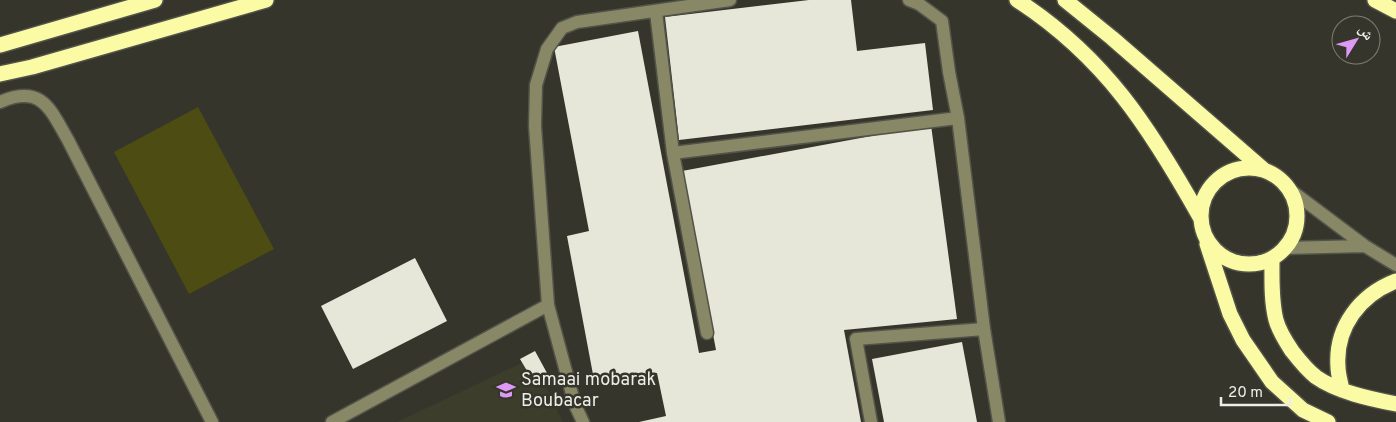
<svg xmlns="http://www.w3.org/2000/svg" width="1396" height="422" viewBox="0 0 1396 422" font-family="Overpass,'Noto Naskh Arabic',sans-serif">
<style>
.built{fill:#3d3d2c}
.green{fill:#4d4c13}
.building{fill:#e7e7d9}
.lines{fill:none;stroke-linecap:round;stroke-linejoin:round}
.minor-casing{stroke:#525349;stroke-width:15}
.highway-casing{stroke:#525349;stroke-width:18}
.minor{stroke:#886;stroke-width:12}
.highway{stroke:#fcfba5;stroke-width:15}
.labels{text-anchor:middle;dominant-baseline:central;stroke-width:5;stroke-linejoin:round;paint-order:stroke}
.poi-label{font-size:18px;fill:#edeee7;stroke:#35352b;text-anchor:start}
</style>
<rect width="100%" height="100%" fill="#35352b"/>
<path class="built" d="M532,358l31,64h-166z"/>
<path class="green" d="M198,107l76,142 -85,45 -75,-142z"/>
<path class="building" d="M809,0h42l6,51 68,-8 8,67 -254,30 -14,-123z
M638,31l61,322 17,-3 -34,-179 249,-46 26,194 -113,11 17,92h-222l27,-6 -9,-43 -62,12 -28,-149 22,-5 -35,-184z
M415,258l32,63 -94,48 -32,-63z
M962,342l15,80h-93l-12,-63z
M535,351l12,22 -14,8 -13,-22z"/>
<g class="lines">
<g class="minor-casing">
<path id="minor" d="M909,0l10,4 23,17 7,51 9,46 26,211 15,93
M656,12l17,141 34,180
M0,102c42,-18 50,7 68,38l144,282
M673,153l285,-35
M1289,189l76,57 31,19
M1285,248l80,-2
M332,422l216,-117
M583,422l-8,-17 -27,-100 -13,-179 1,-41 11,-36 15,-21 15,-6 153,-22
M871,422l-15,-83 128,-10"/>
</g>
<g class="highway-casing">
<path id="highway" d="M1017,0c88,57 133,128 183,217
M1065,0l47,38 152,132
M1375,0l21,11
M0,45l155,-45
M0,74l32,-7 234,-67
M1201 216a48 48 0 1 1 96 0a48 48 0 1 1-96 0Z
M1207,244l23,70 13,26 29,42 31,28 25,12
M1272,259c0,20 -1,41 4,61 3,11 10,22 16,31 7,9 15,19 24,26 21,15 55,22 80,27
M1342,390c-1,-7 -4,-15 -4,-23 -3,-40 22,-72 58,-86"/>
</g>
<use href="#minor" class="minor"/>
<use href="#highway" class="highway"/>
</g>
<defs>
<g id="school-bare" transform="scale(1.5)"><path d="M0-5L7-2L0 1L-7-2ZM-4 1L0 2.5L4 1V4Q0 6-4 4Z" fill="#dd99f3" stroke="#35352b" stroke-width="2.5" paint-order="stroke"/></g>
</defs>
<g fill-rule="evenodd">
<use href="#school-bare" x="506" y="390"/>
</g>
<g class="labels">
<g class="poi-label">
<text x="521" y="380">Samaai mobarak<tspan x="521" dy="21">Boubacar</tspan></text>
</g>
</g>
<g transform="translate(1356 40) rotate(53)"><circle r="24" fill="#35352b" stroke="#7f7f76"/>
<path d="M0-4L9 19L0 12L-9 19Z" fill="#dd99f3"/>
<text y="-8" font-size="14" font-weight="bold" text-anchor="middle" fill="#edeee7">ش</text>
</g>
<path d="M1221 397v8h69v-8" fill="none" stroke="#edeee7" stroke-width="2.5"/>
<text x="1228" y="397" font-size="15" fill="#edeee7" stroke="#35352b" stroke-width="4" paint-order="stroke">20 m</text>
</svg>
